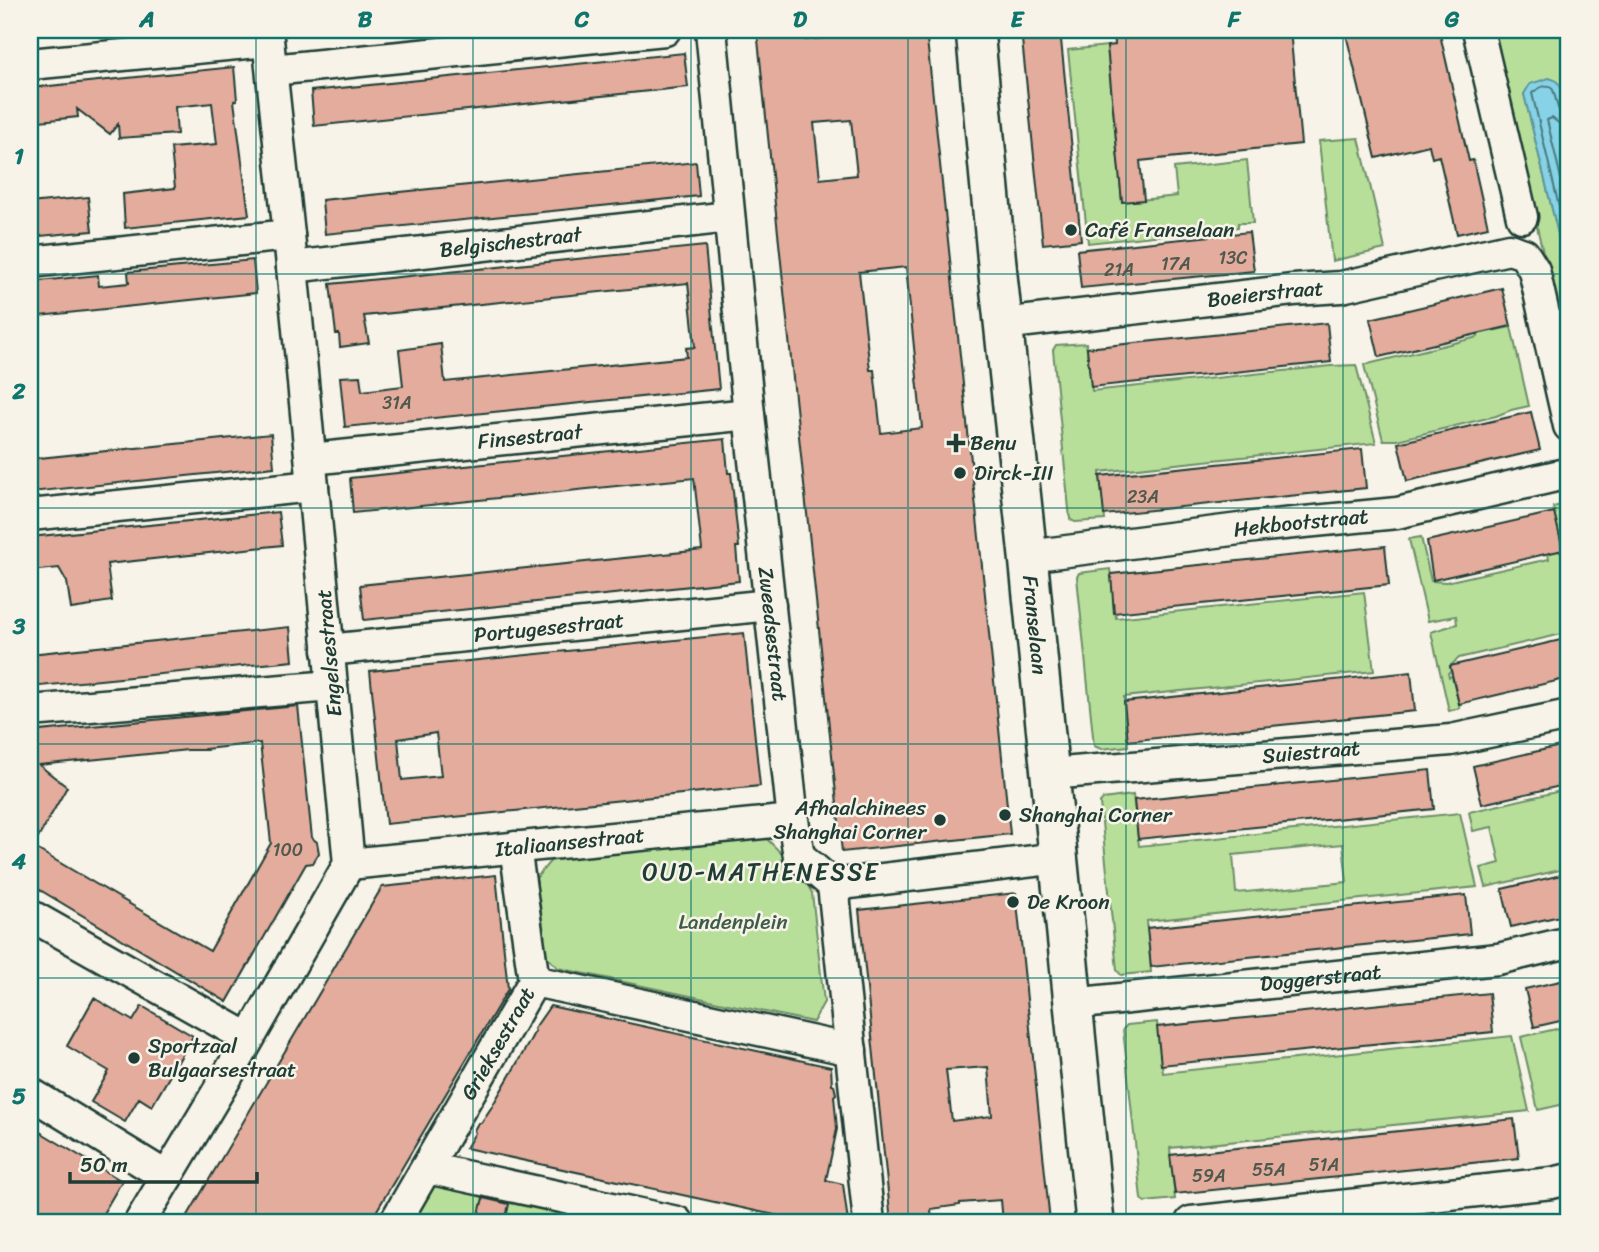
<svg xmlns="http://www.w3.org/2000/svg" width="1599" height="1252" viewBox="0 0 1599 1252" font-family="Sriracha,sans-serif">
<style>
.green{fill:#b8df9a;stroke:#6c8e67;stroke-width:2;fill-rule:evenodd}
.water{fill:#87d2e7;stroke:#5d969f;stroke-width:2}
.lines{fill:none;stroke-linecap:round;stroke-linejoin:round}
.shore{stroke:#49797c;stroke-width:2}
.building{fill:#e4ac9c;stroke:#1f3d34;stroke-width:2;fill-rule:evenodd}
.minor-casing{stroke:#1f3d34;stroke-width:35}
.tertiary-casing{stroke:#1f3d34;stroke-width:42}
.minor{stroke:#f7f3e8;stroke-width:30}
.tertiary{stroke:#f7f3e8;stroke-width:37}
.grid{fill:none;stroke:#0f766e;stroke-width:2;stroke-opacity:0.55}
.poi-dot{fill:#1f3d34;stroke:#f7f3e8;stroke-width:2.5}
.labels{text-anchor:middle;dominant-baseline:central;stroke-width:5;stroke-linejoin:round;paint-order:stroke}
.number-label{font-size:18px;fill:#50594e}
.poi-label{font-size:21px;fill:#1f3d34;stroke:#f7f3e8;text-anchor:start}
.street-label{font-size:21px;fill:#1f3d34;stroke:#f7f3e8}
.park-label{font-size:21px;fill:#3e5d48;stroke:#f7f3e8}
.quarter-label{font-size:24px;letter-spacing:2px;fill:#1f3d34;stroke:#f7f3e8}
.neatline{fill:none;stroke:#0f766e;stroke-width:2.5}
.grid-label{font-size:23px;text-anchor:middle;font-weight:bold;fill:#0f766e}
</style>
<rect width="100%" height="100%" fill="#f7f3e8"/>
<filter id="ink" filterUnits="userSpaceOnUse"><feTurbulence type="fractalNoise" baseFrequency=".0143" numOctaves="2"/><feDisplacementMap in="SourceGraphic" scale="14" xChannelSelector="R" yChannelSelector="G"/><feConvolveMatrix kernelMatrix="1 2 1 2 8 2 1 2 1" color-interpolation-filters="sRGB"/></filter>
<g filter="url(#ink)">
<path class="green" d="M1491,30h78v93l-9,-37 -36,8 45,185v85z
M1107,46l15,156 55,-6 -3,-28 73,-8 6,63h-15v4l-150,16 -20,-193z
M1359,138l26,111 -53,12 -13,-120z
M1511,327l18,79 -18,4 -15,6 -99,24h-14l-19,-75 114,-28 -1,-3z
M1086,343l6,48 239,-25 25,-1 20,78 -276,29 5,48 -30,2 -5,-3 -17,-169 3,-5z
M1569,503v135l-2,1 -1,-6 -107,25 -9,8 1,5 -3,2 1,4 3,-1 8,32 -11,3 -18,-79 26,-8 -1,-8 -28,5 -19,-82 12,-2 10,44 15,1 103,-23 -1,-6 14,-3 -9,-43z
M1110,569l6,49 248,-26 10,79 -250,26 4,49 -27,3 -7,-3 -17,-169 2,-4z
M1569,789v79l-83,19 -5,-19 19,-5 -8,-36 -19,4 -4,-19z
M1133,795l6,51 321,-33 17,74 -330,34 4,51 -30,3 -4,-5 -17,-167 3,-4zM1343,844l4,38 -111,11 -3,-38z
M766,838l36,36 10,19 12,109 -11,20 -255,-54 -14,-14 -8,-76 16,-19z
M1157,1022l6,51 349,-37 17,75 -359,37 5,51 -30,3 -4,-3 -18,-170 4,-4z
M1569,1026v77l-31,7 -17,-73z
M430,1167l257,55h-289z"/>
<path class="water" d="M1549,78l6,2 5,5 9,38v156l-45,-185 6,-10z"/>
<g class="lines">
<path class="shore" d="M1569,117c-23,-3 -3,-49 -37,-24l37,156
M1569,126l-8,-1 -9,-7 -5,2 22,92"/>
</g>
<path class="building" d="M757,30h47l1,10 38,-4 -1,-6h84l84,804 -168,18zM851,120l6,55 -37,4 -6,-56zM906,267l16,161 -41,5 -7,-63h-4l-11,-98z
M1021,30h39l21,210 -38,4z
M1114,30h176l11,114 -161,17 4,39 -22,2 -15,-156 8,-1z
M1345,30h94l30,131 4,-1 15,67 -31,7 -18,-78 -7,2 -3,-13 -53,13z
M684,53l4,34 -374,39 -3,-35z
M234,67l3,33 -3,1 15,114 -124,13 -2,-34 52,-6 -4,-40 46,-4 -5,-41 -37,4 2,27 -58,4 -1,-14 -8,10 -33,-25 1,8 -48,5v-34z
M696,162l3,34 -374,38 -3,-34z
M88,197l4,34 -62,6v-34z
M1249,232l5,39 -173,17 -4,-38z
M705,246l14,143 -374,38 -5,-50 20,-1 2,15 41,-5 -4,-36 42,-6 4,38 242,-25 -1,-9 9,-1 -7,-64 -324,33 5,27 -29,4 -1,-13h-3l-6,-50z
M253,260l3,33 -226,24v-35l68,-7 1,11 30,-3 -1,-11z
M1502,288l9,38 -132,31 -9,-38z
M1327,323l4,39 -240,25 -4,-39z
M1531,412l9,38 -133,31 -9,-38z
M271,434l3,33 -243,25 -1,-33z
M725,439l3,34h3l8,74h-3l3,34 -375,39 -4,-35 342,-35 -8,-72 -341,35 -3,-35z
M1362,449l4,39 -262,27 -4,-39z
M278,512l4,33 -175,19 5,37 -20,3v2l-21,3 -4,-27 -8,-14 -29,3v-34z
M1554,512l9,38 -130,30 -6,-39z
M1385,546l4,39 -275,28 -3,-39z
M290,627l3,34 -263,26v-33z
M744,633l16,153 -374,38 -16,-153zM436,733l5,43 -39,4 -4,-41z
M1569,638v40l-110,26 -9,-38z
M1411,672l4,39 -287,30 -4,-39z
M298,706l14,132 5,4 2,11 -6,10 -7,1 -79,138 -197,-118v-152zM260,743l11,100 -61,108 -177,-104 34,-60 -28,-22 149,-15h18l-1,-1z
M1569,744v40l-87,20 -9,-38z
M1430,770l4,39 -296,30 -4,-39z
M1569,873v41l-58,13 -9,-38z
M496,875l12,114 -138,233h-186l198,-335z
M1016,893l34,329h-47l-2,-22 -41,3v2l-29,4 1,13h-41l-32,-312zM988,1067l4,49 -40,5 -6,-51z
M1466,895l4,39 -319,33 -4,-39z
M1569,979v40l-35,8 -9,-38z
M1489,993l4,39 -332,33 -4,-38z
M94,998l39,23 9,-15 51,30 -41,70 -13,-8 -14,24 -34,-20 18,-31 -42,-25z
M550,1006l281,61 1,17 2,1 2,9 -2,2 3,33 -11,51 17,4 5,38h-41l-341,-74 9,-15 -1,-3 4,-7h3l10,-15 36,-62 8,-15 -1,-2z
M1514,1119l5,39 -344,36 -5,-39z
M30,1126l92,55 -24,41h-68z
M483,1198l26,6 -4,18h-28z"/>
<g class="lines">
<g class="minor-casing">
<g id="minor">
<path id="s1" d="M711,30l38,384 44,406 6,36 34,29 36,337"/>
<path d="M1478,30l44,187"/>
<path d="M30,64l238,-23"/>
<path d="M272,70l393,-40"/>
<path d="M30,262l259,-27"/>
<path id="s2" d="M292,267l437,-50"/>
<path id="s3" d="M1003,324l290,-34 48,-3 168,-38 15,5 10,16 35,156"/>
<path id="s4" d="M311,459l438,-45"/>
<path d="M30,515l283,-29"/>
<path id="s5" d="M1028,556l235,-30 134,-13 172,-40"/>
<path id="s6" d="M328,650l442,-45"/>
<path d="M30,711l302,-25"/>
<path id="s7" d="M1050,774l401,-34 118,-25"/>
<path id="s8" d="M349,864l444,-44"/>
<path d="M833,885l226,-27"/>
<path d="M30,915l218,123"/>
<path d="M534,981l317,69"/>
<path id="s9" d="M1072,1004l426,-45 71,-17"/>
<path d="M30,1093l137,84"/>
<path d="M427,1168l250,54"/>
<path d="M140,1222l95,-159 114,-199 -60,-629 -22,-205"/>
<path id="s10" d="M395,1222l139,-241 -19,-134"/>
<path d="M1191,1222l361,-39 17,-4"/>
</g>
</g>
<g class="tertiary-casing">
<g id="tertiary">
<path id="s11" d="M975,30l23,245 30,281 67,666"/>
</g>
</g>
<use href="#minor" class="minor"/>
<use href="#tertiary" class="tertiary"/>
</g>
</g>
<path class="grid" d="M256,30v1192M473,30v1192M691,30v1192M908,30v1192M1126,30v1192M1343,30v1192M30,274h1539M30,508h1539M30,744h1539M30,978h1539"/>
<g class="poi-dot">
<circle cx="1071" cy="230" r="7"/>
<path d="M952.5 432.5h7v7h7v7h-7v7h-7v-7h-7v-7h7z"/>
<circle cx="960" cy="473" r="7"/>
<circle cx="1005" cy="815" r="7"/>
<circle cx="940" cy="820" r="7"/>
<circle cx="1013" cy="902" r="7"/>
<circle cx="134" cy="1058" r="7"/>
</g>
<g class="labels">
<g class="number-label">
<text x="1233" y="258">13C</text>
<text x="1176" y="264">17A</text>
<text x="1119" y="270">21A</text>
<text x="397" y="403">31A</text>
<text x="1143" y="497">23A</text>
<text x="288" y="850">100</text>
<text x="1324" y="1165">51A</text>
<text x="1269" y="1170">55A</text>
<text x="1209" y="1176">59A</text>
</g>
<g class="poi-label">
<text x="1085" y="230">Café Franselaan</text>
<text x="970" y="443">Benu</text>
<text x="974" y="473">Dirck-III</text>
<text x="926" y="808" text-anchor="end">Afhaalchinees<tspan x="926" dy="24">Shanghai Corner</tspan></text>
<text x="1019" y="815">Shanghai Corner</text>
<text x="1027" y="902">De Kroon</text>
<text x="148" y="1046">Sportzaal<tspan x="148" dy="24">Bulgaarsestraat</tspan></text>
</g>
<g class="street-label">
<text stroke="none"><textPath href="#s2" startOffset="220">Belgischestraat</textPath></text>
<text stroke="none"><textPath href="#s3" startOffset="264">Boeierstraat</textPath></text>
<text stroke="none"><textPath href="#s4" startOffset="220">Finsestraat</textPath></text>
<text stroke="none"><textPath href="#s5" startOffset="275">Hekbootstraat</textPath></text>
<text stroke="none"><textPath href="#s11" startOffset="598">Franselaan</textPath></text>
<text stroke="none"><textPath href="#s6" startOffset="222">Portugesestraat</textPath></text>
<text stroke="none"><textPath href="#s1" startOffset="607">Zweedsestraat</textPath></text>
<text transform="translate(329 653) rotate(-95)">Engelsestraat</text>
<text stroke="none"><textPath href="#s7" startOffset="262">Suiestraat</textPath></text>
<text stroke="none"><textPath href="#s8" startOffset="222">Italiaansestraat</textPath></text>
<text stroke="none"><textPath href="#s9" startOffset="250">Doggerstraat</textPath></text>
<text stroke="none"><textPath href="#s10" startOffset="206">Grieksestraat</textPath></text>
</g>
<g class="park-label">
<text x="733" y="922">Landenplein</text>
</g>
<g class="quarter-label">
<text x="761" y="872">OUD-MATHENESSE</text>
</g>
</g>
<rect width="1599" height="1252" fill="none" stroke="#f7f3e8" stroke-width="77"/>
<path d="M70 1172v10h187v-10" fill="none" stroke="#1f3d34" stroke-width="3.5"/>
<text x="80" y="1172" font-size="21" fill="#1f3d34" stroke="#f7f3e8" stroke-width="5" paint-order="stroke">50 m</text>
<rect x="38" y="38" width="1522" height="1176" class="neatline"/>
<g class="grid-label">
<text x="147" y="27">A</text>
<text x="365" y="27">B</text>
<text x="582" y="27">C</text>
<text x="800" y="27">D</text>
<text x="1017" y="27">E</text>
<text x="1234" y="27">F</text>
<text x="1452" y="27">G</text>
<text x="19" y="164">1</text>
<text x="19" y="399">2</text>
<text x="19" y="634">3</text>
<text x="19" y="869">4</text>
<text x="19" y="1104">5</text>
</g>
</svg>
